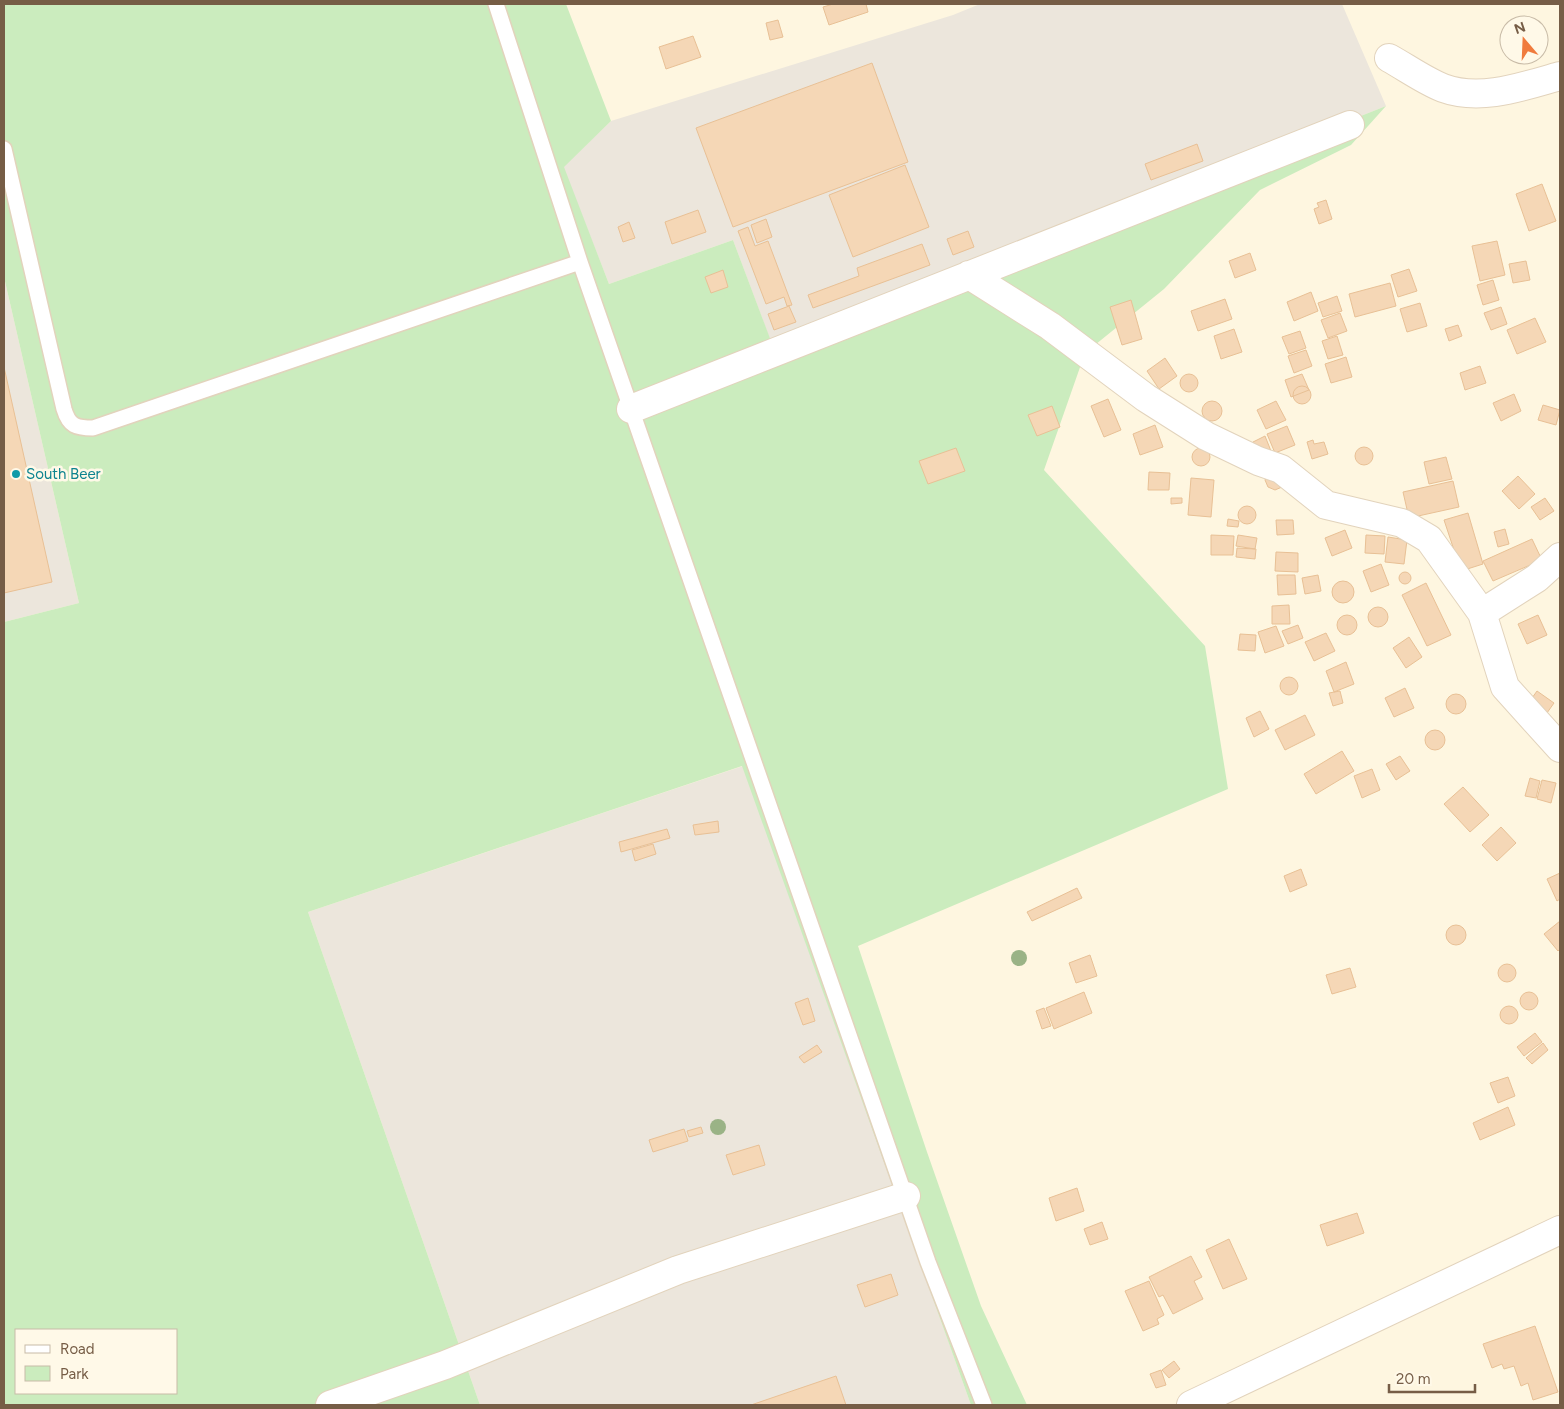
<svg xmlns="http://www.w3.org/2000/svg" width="1564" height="1409" viewBox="0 0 1564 1409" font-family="Figtree,sans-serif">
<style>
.industrial{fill:#ece6dc}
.green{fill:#cbecbe;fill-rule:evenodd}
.building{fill:#f5d7b6;stroke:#e8c095}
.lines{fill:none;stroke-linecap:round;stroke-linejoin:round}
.lane-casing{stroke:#e2d3bc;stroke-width:18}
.street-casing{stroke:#e2d3bc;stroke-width:30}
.lane{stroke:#fff;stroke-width:15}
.street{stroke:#fff;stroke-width:28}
.tree{fill:#9ab386}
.culture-dot{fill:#0f9aa8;stroke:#fff9e8;stroke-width:2}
.labels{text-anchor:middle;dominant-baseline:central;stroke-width:5;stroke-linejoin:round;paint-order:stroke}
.culture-label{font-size:15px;fill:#0d838f;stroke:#fff9e8;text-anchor:start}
</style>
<rect width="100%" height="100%" fill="#fef6e0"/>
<path class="industrial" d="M980,4h362l44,102 -612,244 -41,-110 -124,44 -46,-117 48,-46 342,-106z
M4,277l75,326 -75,19z
M743,766l228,639h-491l-172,-493z"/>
<path class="green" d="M4,4h562l45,117 -47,46 45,117 124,-44 41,109 612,-243 -35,39 -91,45 -96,99 -79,64 -41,117 161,176 23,143 -370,157 69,206 54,154 46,99h-56l-229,-639 -434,146 172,493h-476v-783l75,-19 -75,-326zM16,1330h160v63h-160z"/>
<path class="building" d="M833,4h33l2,8 -39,13 -6,-18z
M778,20l5,17 -13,3 -4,-17z
M693,36l8,21 -35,12 -7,-22z
M872,63l36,99 -175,65 -37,-99z
M1197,144l6,17 -52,19 -6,-16z
M905,165l24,62 -76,30 -24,-62z
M1542,184l14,37 -27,10 -13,-37z
M1326,200l6,19 -13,5 -5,-15 5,-2 -2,-4z
M698,210l8,22 -34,12 -7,-22z
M766,219l6,18 -15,6 -6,-18z
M629,222l6,16 -12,4 -5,-15z
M748,227l7,19 13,-5 24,64 -5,1 -3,-9 -18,7 -28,-73z
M968,231l6,16 -21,8 -6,-16z
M1497,241l8,34 -25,6 -8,-35z
M922,244l8,21 -117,43 -5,-13 51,-19 -2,-8z
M1250,253l6,17 -21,8 -6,-17z
M1526,261l4,19 -17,3 -4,-19z
M1409,269l8,22 -19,6 -7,-22z
M723,270l5,17 -17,6 -6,-16z
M1493,280l6,20 -16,5 -6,-20z
M1390,283l6,23 -41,11 -6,-23z
M1311,292l7,19 -24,10 -7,-19z
M1337,296l5,15 -19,6 -5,-14z
M1225,299l7,20 -34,12 -7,-20z
M1131,300l11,39 -20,6 -12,-38z
M1420,303l7,23 -20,6 -7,-23z
M789,306l7,16 -22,8 -6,-16z
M1501,307l6,17 -16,6 -7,-17z
M1340,313l7,18 -19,7 -7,-18z
M1535,318l11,24 -29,12 -10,-24z
M1458,325l4,11 -13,5 -4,-12z
M1234,329l8,23 -21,7 -7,-23z
M1300,331l6,17 -17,6 -7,-17z
M1337,336l6,19 -15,4 -6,-18z
M1306,350l6,16 -18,7 -6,-17z
M1346,357l6,20 -21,6 -6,-19z
M1165,358l12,18 -18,13 -12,-18z
M1480,366l6,17 -21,7 -5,-17z
M4,367l48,215 -48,11z
M1180 383a9 9 0 1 1 18 0a9 9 0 1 1-18 0Z
M1302,374l7,16 -18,7 -6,-17z
M1293 395a9 9 0 1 1 18 0a9 9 0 1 1-18 0Z
M1514,394l7,17 -20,10 -8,-18z
M1108,399l13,31 -17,7 -13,-31z
M1202 411a10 10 0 1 1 20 0a10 10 0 1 1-20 0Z
M1276,401l10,19 -20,9 -9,-19z
M1543,405l17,5 -4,15 -18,-5z
M1052,406l8,21 -23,9 -9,-21z
M1155,425l8,22 -23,8 -7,-21z
M1287,426l8,19 -20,8 -8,-19z
M1265,436l6,15 -12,5 -6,-14z
M1313,440l1,4 10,-2 4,12 -16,5 -5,-17z
M1355 456a9 9 0 1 1 18 0a9 9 0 1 1-18 0Z
M1192 457a9 9 0 1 1 18 0a9 9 0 1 1-18 0Z
M956,448l9,23 -37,13 -9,-23z
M1446,457l6,22 -23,5 -5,-22z
M1149,472l21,1 -1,17h-21z
M1268,473l17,7 -3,7 -7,3 -7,-3 -3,-7z
M1518,476l17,18 -16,15 -17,-18z
M1191,478l23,2 -3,37 -23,-2z
M1453,481l6,26 -50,11 -6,-26z
M1171,498h11v5l-11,1z
M1545,498l9,13 -14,9 -9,-13z
M1238 515a9 9 0 1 1 18 0a9 9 0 1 1-18 0Z
M1468,513l15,51 -22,7 -17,-51z
M1228,519l11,2 -1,6 -11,-1z
M1276,520h17l1,14 -17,1z
M1505,529l4,15 -11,3 -4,-15z
M1345,530l7,18 -20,8 -7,-18z
M1211,535l23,1 -1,19h-22z
M1238,535l19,3 -2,11 -19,-3z
M1366,535l19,1 -1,18 -19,-1z
M1388,537l19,3 -3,24 -19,-2z
M1532,539l10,21 -49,21 -10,-20z
M1237,548l19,1 -1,10 -19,-2z
M1276,552l22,1v19l-23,-1z
M1381,564l8,21 -18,7 -8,-21z
M1399 578a6 6 0 1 1 12 0a6 6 0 1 1-12 0Z
M1277,575h18l1,19 -18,1z
M1318,575l3,16 -16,3 -3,-16z
M1332 592a11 11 0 1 1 22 0a11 11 0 1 1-22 0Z
M1426,583l25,52 -24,11 -25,-51z
M1289,605l1,19h-18v-18z
M1368 617a10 10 0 1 1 20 0a10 10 0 1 1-20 0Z
M1538,615l9,20 -20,9 -9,-20z
M1337 625a10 10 0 1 1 20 0a10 10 0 1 1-20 0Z
M1298,625l5,13 -15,6 -6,-13z
M1276,626l8,20 -19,7 -7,-21z
M1326,633l9,18 -21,10 -9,-19z
M1240,634l16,1 -1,16 -17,-1z
M1409,637l13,20 -16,11 -13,-20z
M1346,662l8,22 -20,8 -8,-21z
M1280 686a9 9 0 1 1 18 0a9 9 0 1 1-18 0Z
M1405,688l9,20 -20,9 -9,-19z
M1340,691l3,12 -10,3 -4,-13z
M1537,691l17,12 -12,17 -17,-12z
M1446 704a10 10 0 1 1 20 0a10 10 0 1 1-20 0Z
M1260,711l9,18 -15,8 -8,-19z
M1305,715l10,20 -30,15 -10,-20z
M1425 740a10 10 0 1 1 20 0a10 10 0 1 1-20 0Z
M1342,751l12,20 -38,23 -12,-20z
M1400,756l10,15 -14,9 -10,-16z
M1372,769l8,21 -18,8 -8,-22z
M1530,778l10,3 -4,17 -11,-2z
M1542,780l14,3 -5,20 -14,-4z
M1463,787l26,28 -19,17 -26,-28z
M718,821l1,11 -24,3 -2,-10z
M1501,827l15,16 -19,18 -15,-16z
M667,829l3,9 -49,14 -2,-10z
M653,844l3,10 -21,7 -3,-11z
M1301,869l6,16 -17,7 -6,-16z
M1560,873v26l-3,2 -10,-22z
M1077,888l5,10 -50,23 -5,-9z
M1560,921v28l-2,2 -14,-17z
M1446 935a10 10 0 1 1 20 0a10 10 0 1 1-20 0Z
M1090,955l7,21 -21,7 -7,-20z
M1498 973a9 9 0 1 1 18 0a9 9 0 1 1-18 0Z
M1350,968l6,19 -24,7 -6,-19z
M1520 1001a9 9 0 1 1 18 0a9 9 0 1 1-18 0Z
M1084,992l8,21 -38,16 -8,-21z
M808,998l7,23 -12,4 -8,-22z
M1500 1015a9 9 0 1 1 18 0a9 9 0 1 1-18 0Z
M1044,1008l7,18 -9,3 -6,-18z
M1535,1033l7,9 -18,14 -7,-9z
M1543,1043l5,7 -16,14 -6,-6z
M817,1045l5,7 -18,11 -5,-6z
M1508,1077l7,19 -17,7 -8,-20z
M1508,1107l7,18 -35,15 -7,-17z
M701,1127l2,6 -14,4 -2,-6z
M684,1129l4,12 -35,11 -4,-12z
M759,1145l6,20 -32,10 -7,-20z
M1077,1188l7,23 -28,10 -7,-23z
M1357,1213l7,20 -37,13 -7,-21z
M1102,1222l6,17 -18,6 -6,-16z
M1229,1239l18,40 -24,10 -17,-39z
M1191,1256l11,21 -8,4 9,18 -30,15 -10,-19 -4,2 -10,-20z
M891,1274l7,21 -33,12 -8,-22z
M1149,1281l15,34 -7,4 2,5 -16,7 -18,-40z
M1535,1326l23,66 -25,8 -5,-17 -7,3 -7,-20 -10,3 -2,-5 -10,4 -9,-24z
M1174,1361l6,8 -11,9 -7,-8z
M1161,1370l5,15 -10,3 -6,-14z
M836,1376l10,29h-95z"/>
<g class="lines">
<g class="lane-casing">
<path id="lane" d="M496,4l84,258 348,1000 56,143
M4,149l60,260c5,17 12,19 29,19l487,-166"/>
</g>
<g class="street-casing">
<path id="street" d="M1389,58c18,10 36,23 54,30 38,14 81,-2 117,-12
M969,275l81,51 96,72 60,38 52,25 23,8 45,36 76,18 27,16 53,74 23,74 55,61
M631,409l719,-284
M1482,613l55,-35 23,-21
M330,1405l115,-40 233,-95 228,-74
M1191,1405l369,-175"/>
</g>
<use href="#lane" class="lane"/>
<use href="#street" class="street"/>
</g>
<g class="tree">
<circle cx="1019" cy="958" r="8"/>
<circle cx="718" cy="1127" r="8"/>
</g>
<circle class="culture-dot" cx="16" cy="474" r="5"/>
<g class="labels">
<g class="culture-label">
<text x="26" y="474">South Beer</text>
</g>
</g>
<rect width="1564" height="1409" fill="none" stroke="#765d46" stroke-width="10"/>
<rect x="15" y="1329" width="162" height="65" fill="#fff9e8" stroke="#c8bba7"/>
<rect x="25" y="1345" width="25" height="8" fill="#ffffff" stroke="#c8bba7"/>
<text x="60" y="1354" font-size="15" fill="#765d46">Road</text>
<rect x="25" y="1366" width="25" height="15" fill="#cbecbe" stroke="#c8bba7"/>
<text x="60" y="1379" font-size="15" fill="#765d46">Park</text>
<g transform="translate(1524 40) rotate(341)"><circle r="24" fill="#fff9e8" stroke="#c8bba7"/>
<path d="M0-4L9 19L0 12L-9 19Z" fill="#f07b3d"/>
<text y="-8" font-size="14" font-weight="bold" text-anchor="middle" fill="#765d46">N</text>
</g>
<path d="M1389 1384v8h86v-8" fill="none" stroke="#765d46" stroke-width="2.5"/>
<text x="1396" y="1384" font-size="15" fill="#765d46" stroke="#fff9e8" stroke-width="4" paint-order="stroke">20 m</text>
</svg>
